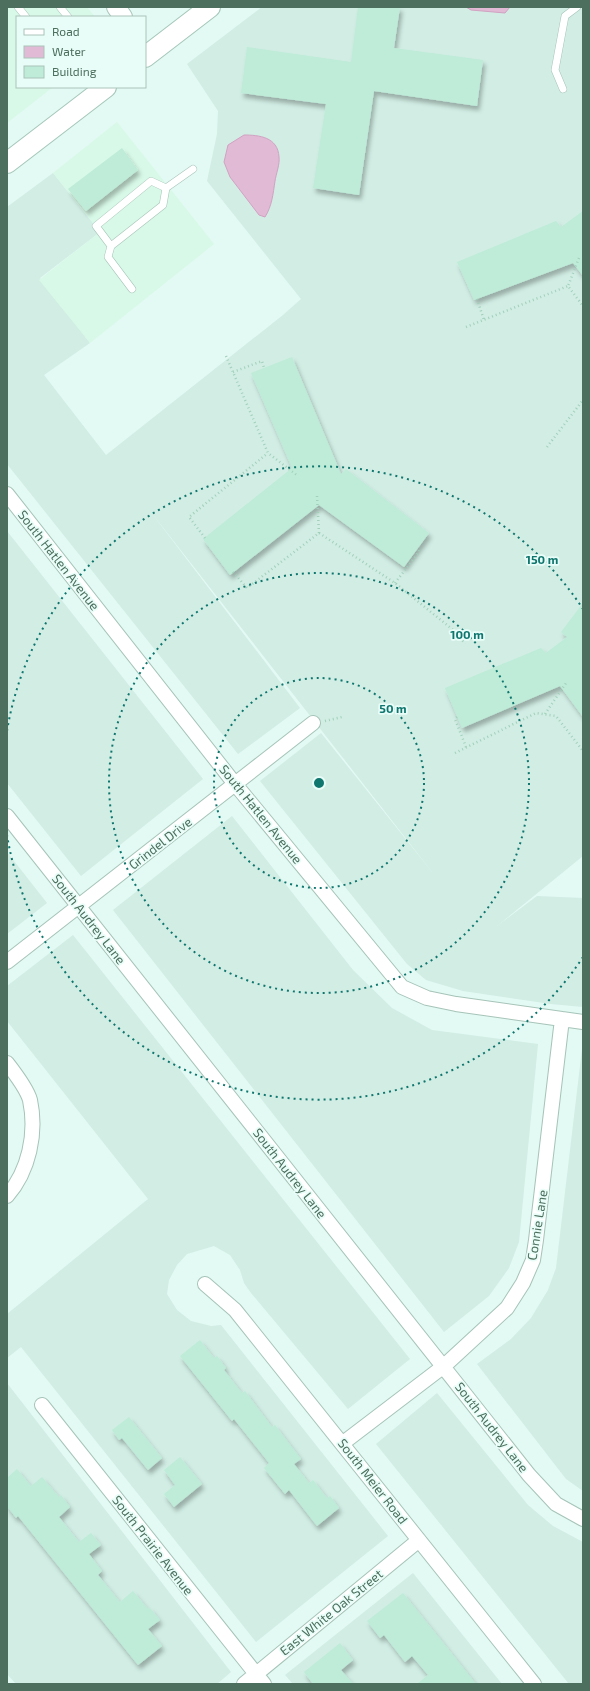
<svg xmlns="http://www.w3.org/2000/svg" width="590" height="1691" viewBox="0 0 590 1691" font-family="'Exo 2',sans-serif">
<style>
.residential{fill:#d1ede4}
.commercial{fill:#d8f9e7}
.water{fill:#e1bad5;stroke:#d1a2c2}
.building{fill:#beecd8;filter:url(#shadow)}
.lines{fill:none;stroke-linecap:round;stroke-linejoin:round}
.service-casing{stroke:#a6c4b8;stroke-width:8}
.minor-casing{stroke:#a6c4b8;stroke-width:16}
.tertiary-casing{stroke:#a6c4b8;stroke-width:20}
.secondary-casing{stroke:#a5c7b9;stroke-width:22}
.path{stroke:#a2d0bb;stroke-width:2.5;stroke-dasharray:1 3;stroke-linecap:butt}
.service{stroke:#fff;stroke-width:7}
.minor{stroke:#fff;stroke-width:14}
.tertiary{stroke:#fff;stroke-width:18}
.secondary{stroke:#fff;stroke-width:20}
.ring{fill:none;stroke:#0f766e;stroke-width:2;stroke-dasharray:2 4}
.labels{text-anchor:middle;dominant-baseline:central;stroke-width:3.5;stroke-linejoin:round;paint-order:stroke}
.street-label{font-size:13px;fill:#4c6f5e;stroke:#e9fdf8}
.centre{fill:#0f766e;stroke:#e9fdf8;stroke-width:2}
.ring-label{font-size:12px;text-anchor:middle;font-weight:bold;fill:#0f766e;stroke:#e9fdf8;stroke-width:3.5;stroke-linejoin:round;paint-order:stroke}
</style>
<defs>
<filter id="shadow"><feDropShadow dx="2.5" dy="4.5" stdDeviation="2" flood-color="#0004"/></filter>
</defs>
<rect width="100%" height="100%" fill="#e3f9f4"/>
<path class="residential" d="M262,7h321v849l-86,70 40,-30 46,2v109l-32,-3 -88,-13 -37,-11 -19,-16 -147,-183 61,-48 115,144 -289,-370 153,201 -62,46 -231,-290v-257l46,-34 47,59 -60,46 50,65 -46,32 62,80 177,-140 18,-16 -94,-118 10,-47 1,-23 -31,-47z
M7,531l196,248 -122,97 -74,-93z
M232,816l121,154 39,38 40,22 106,14 -19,198 -10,26 -20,28 -45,36 -331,-422z
M7,852l40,51 -40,31z
M73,935l337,424 -62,50 -97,-116 -7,-10 -4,-13 -10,-15 -16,-9 -27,8 -10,11 -8,15 -2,14 10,16 14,11 20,5 10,-1 167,211 -132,106 -235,-295 -14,11v-44l141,-115 -141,-178v-35z
M582,1049h1v442l-17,-12 -89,-115 34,-25 20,-21 17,-28 8,-22z
M7,1383l224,289 -14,12h-201l-9,-10z
M437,1393l91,112 25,21 30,16v142h-14l-193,-240z
M413,1573l89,111h-209l-8,-9z"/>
<path class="commercial" d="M7,7h80l8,10h-78v70h36l-46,36z
M117,122l97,122 -124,99 -51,-63 61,-48 -47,-59z"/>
<path class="water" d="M466,7h44l-5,6 -34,-3z
M244,135c15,0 34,2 35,22 1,7 -3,17 -4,24 -2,13 -3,25 -10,36l-6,-2 -29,-38 -6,-15 4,-17z"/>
<path class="building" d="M358,7h42l-6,41 89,12 -6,46 -103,-15 -15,104 -46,-7 13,-84 -85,-11 6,-46 104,15z
M122,148l16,22 -52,41 -18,-22z
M583,211v65l-10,-13 -99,37 -17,-38 99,-41 5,6z
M292,357l49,117 5,-5 83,64 -25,34 -85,-62 -89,70 -27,-36 89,-71 -41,-95z
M583,603v114l-23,-31 -98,42 -17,-40 96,-40 5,5 21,-16 -6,-5z
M200,1340l14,18 3,-2 9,12 -2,2 18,23 3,-2 27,36 3,-2 26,34 -7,5 15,19 4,-3 14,18 3,-2 9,12 -22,18 -28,-36 -4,4 -21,-26 5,-5 -35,-44 -2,2 -52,-65z
M129,1417l33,41 -14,12 -26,-32 -3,2 -7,-10z
M180,1457l22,27 -28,23 -10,-13 11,-9 -11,-15z
M17,1469l14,17 11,-9 17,20 2,-2 9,12 -11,10 20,25 12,-9 10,12 -12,9 13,17 -4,4 22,27 13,-11 15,18 2,-1 10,12 -12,9 14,17 -24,19 -120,-149 -2,2 -9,-12v-28z
M403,1593l46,57 27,34h-59l11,-9 -16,-19 -7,6 -21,-27 -4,3 -13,-17z
M340,1643l13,17 -12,10 12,14h-40l-9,-12z"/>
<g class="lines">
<g class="service-casing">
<path id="service" d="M18,7l8,10
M60,7l8,10
M563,89l-8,-19 10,-54 12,-9
M166,188l-3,17 -52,41 -15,-20 55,-45 15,7 27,-19
M111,246l-3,11 24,32"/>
</g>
<g class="minor-casing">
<path id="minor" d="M7,494l228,290 167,203 25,11 29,6 127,18
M7,816l522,659 27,29 27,15
M7,962l306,-239
M7,1063c7,9 20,26 23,37 7,33 -1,71 -23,96
M205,1284l30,26 299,374
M42,1405l222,279
M343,1443l101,-77 63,-58 16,-25 10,-23 3,-20 26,-221
M244,1684l175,-144"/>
</g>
<g class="tertiary-casing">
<path id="tertiary" d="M116,7l7,10"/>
</g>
<g class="secondary-casing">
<path id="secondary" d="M145,57l65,-50
M7,163l99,-76"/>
</g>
<path class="path" d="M579,258l-11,28 15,20
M477,299l7,21
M466,327l102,-41
M226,356l42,97 30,23
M233,372l29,-11 2,7
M547,447l36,-47
M317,496l2,37
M205,538l-16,-21 79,-64
M233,572l14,16 72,-55 76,50 62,50 8,11
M395,583l24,-31v-5
M545,714l21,-31
M457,717l-2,2 11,28
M325,721l17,-4
M455,753l81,-40 20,3 27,35"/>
<use href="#service" class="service"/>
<use href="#minor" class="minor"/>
<use href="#tertiary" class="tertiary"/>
<use href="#secondary" class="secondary"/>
</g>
<g class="ring">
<circle cx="319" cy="783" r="105"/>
<circle cx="319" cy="783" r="210"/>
<path d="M583 957A316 316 0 0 1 7 835M7 731A316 316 0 0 1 583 609"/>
</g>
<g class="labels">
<g class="street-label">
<text transform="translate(59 560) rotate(52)">South Hatlen Avenue</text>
<text transform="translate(261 814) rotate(51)">South Hatlen Avenue</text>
<text transform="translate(160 843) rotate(-38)">Grindel Drive</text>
<text transform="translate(89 919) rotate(52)">South Audrey Lane</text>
<text transform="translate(290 1173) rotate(52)">South Audrey Lane</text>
<text transform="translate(537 1225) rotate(-81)">Connie Lane</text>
<text transform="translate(492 1427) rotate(52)">South Audrey Lane</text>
<text transform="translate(373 1481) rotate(52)">South Meier Road</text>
<text transform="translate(153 1545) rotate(52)">South Prairie Avenue</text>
<text transform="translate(331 1612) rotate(-39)">East White Oak Street</text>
</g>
</g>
<circle cx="319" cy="783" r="6" class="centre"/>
<g class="ring-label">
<text x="542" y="564">150 m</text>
<text x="467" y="639">100 m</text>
<text x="393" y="713">50 m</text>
</g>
<rect width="590" height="1691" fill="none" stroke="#4c6f5e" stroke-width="16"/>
<rect x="16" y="16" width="130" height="72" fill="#e9fdf8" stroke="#aac4ba"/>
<rect x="24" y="29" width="20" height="6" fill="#ffffff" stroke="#aac4ba"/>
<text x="52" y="36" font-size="12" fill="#4c6f5e">Road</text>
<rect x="24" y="46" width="20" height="12" fill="#e1bad5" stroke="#aac4ba"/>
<text x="52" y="56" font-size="12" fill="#4c6f5e">Water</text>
<rect x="24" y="66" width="20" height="12" fill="#beecd8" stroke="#aac4ba"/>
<text x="52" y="76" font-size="12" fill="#4c6f5e">Building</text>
</svg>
